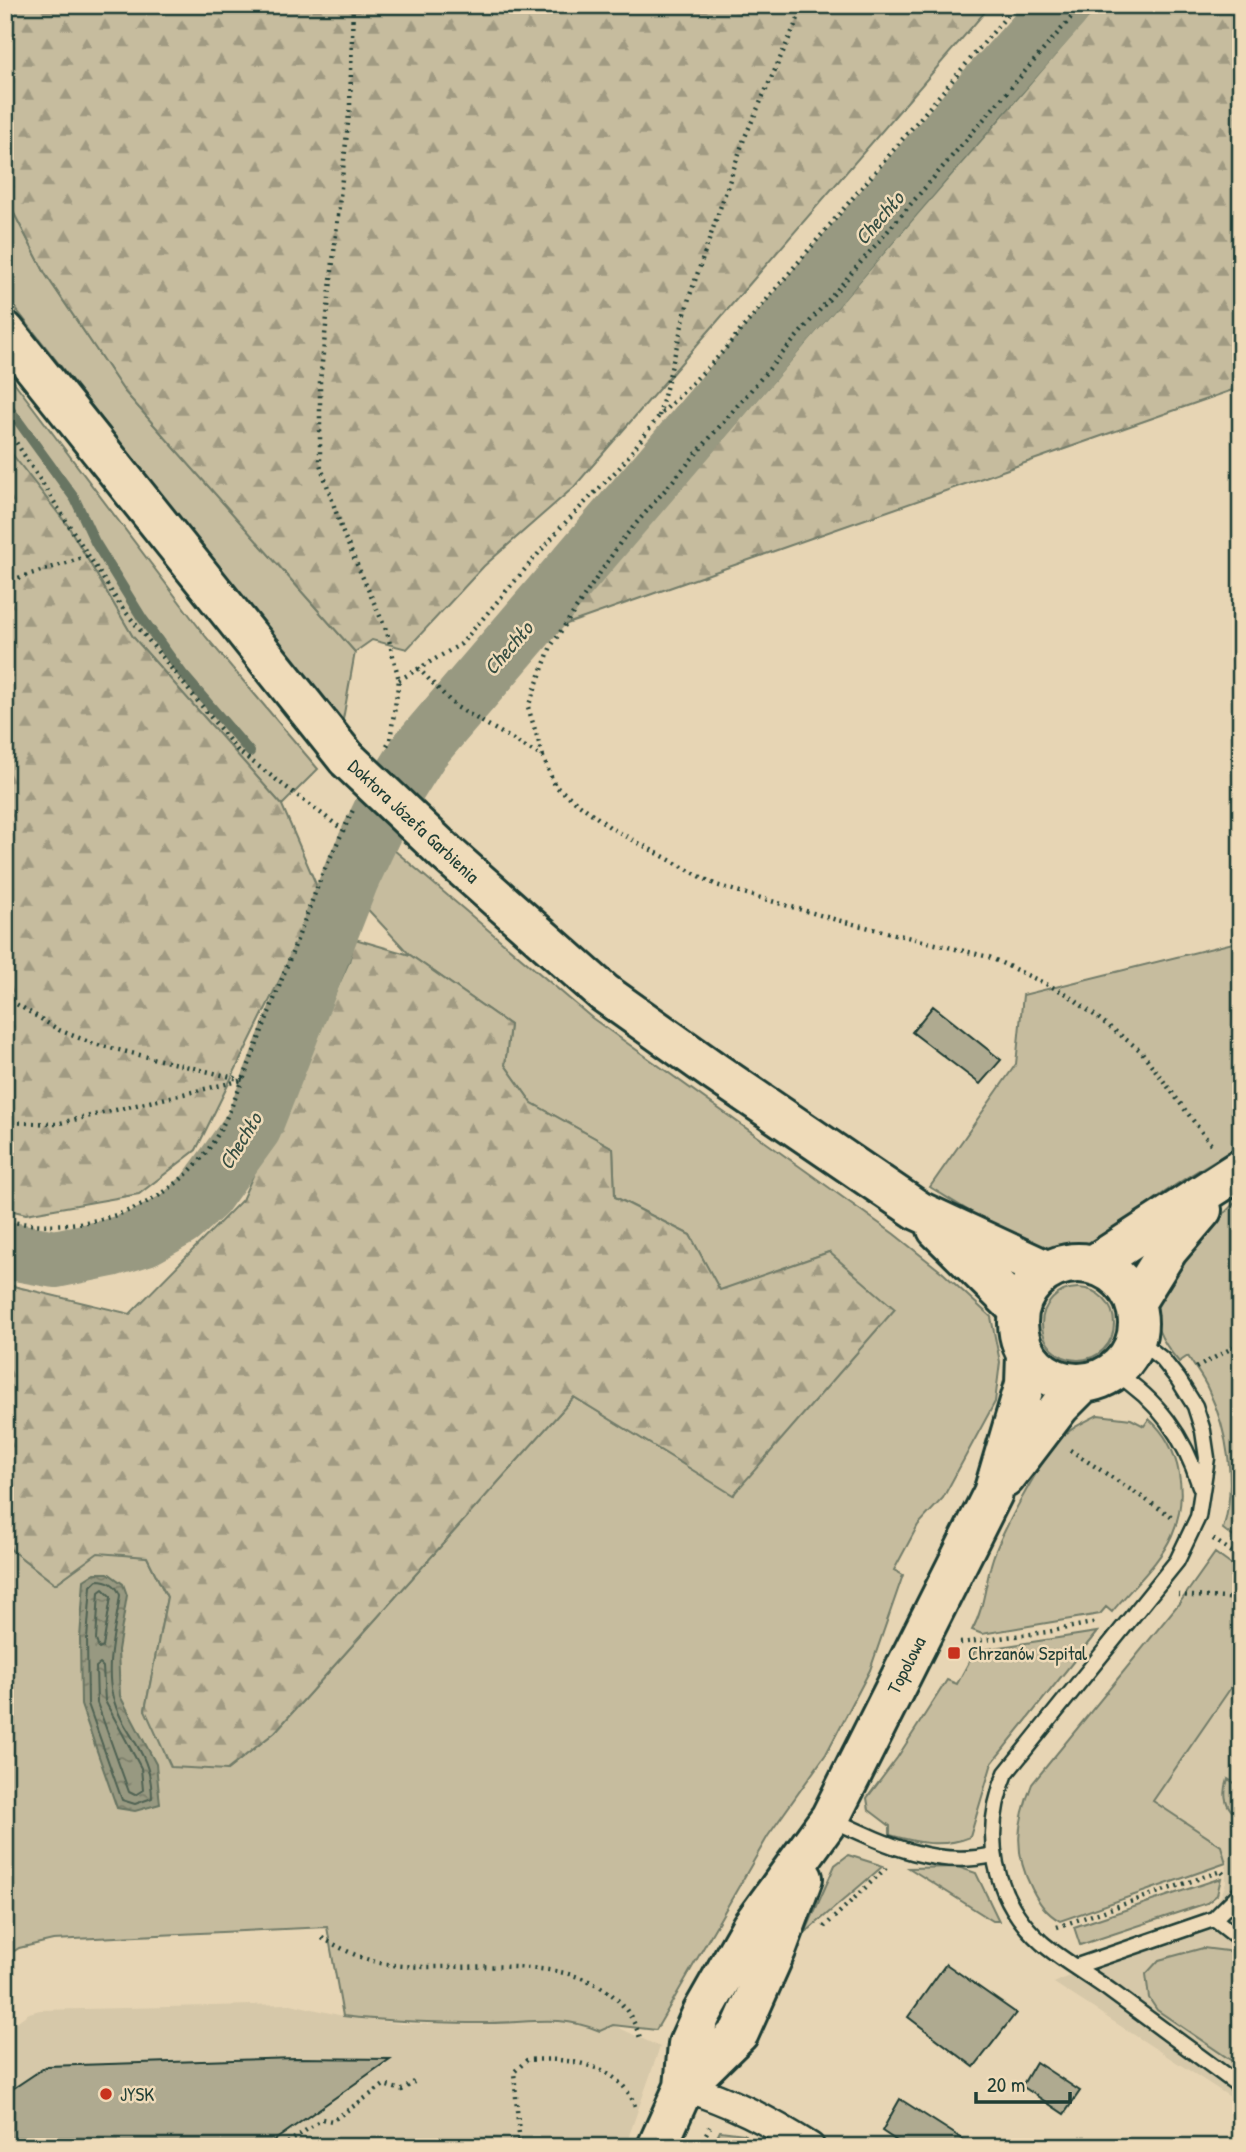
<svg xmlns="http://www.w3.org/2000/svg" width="1246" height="2152" viewBox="0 0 1246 2152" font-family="'Patrick Hand',sans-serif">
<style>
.built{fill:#d6c8a9}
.green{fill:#c6bc9e;stroke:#727c69;stroke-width:2}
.forest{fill:url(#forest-firs);stroke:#727c69;stroke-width:2}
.water{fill:url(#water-ripples);stroke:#687462;stroke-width:2}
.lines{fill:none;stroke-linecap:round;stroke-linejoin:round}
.shore{stroke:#4f6253;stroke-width:2}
.stream{stroke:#687462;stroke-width:10}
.river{stroke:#989981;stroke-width:58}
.building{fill:#afaa90;stroke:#1f3d34;stroke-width:2}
.lane-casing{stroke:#1f3d34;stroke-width:19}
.street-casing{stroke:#1f3d34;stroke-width:33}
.secondary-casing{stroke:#1f3d34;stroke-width:44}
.path{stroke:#1f3d34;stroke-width:4.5;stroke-dasharray:2 5;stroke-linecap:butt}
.lane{stroke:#efdbb9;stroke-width:14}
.street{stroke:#efdbb9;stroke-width:28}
.secondary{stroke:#efdbb9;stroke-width:38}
.secondary-bridge-casing{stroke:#1f3d34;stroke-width:44;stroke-linecap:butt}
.secondary-bridge{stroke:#efdbb9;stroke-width:38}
.poi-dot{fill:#c8321e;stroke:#efdbb9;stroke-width:2.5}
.labels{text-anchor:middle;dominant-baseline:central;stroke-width:5;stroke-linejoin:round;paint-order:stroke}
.street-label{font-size:19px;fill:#1f3d34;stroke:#efdbb9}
.poi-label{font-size:19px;fill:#1f3d34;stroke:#efdbb9;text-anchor:start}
.water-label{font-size:21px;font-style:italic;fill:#374f43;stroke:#efdbb9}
</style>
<defs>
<pattern id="forest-firs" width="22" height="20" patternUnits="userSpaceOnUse" patternTransform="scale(1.75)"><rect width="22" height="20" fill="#c6bc9e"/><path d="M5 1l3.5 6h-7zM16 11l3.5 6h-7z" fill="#a09a82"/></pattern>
<pattern id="water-ripples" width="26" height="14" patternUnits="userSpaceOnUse" patternTransform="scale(1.75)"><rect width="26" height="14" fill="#989981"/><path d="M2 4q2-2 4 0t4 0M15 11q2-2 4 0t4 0" fill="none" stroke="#7b7e6a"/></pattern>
</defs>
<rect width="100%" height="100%" fill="#e7d5b4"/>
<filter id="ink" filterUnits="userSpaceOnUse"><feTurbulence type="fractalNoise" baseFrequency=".0143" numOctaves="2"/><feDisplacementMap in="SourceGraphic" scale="14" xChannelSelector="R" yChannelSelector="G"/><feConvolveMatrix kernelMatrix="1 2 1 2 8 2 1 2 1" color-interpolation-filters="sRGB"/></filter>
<g filter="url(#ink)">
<path class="built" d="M1241,1673v431l-187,-121 156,-74 11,-13 5,-13v-20l-73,-62z
M291,2004l52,12 59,8 112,-1 33,-5 30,3 23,9 13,-5 47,22 -35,100h-620v-117l24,-17 11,-3z"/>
<path class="green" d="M5,196l41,79 78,116 231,261 -13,73 -337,-430z
M5,370l201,267 112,132 -36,36 -149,-168 -65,-111 -63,-79z
M387,844l205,174 302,216 49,39 48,44 9,45 -5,40 -52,96 -25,27 -24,45 9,5 -33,95 -44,84 -58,82 -112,194 -43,-5 -13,6c-41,-17 -69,-8 -111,-8 -49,0 -97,-1 -146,-7l-16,-89 -274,13 -34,8 -14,9v-412l50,39 43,-32 49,5 20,40 -22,113 82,60 48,-38 299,-335 160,98 95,-243 -109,39 -30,-56 -75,-38 -2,-49 -81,-45 -27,-38 5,-40 -100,-70 -50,-54z
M1241,941v204c-28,16 -57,33 -83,52 -32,23 -59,54 -103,53 -29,-1 -97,-46 -125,-63l86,-123 7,-69z
M1241,1197v346l-18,-14c14,-44 5,-98 -15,-140 -5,-12 -14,-22 -20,-33l-9,6c-16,-19 -32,-44 -22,-70 4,-8 12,-16 17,-22 21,-26 42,-50 67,-73z
M1042 1324a36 36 0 1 1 72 0a36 36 0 1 1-72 0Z
M1098,1415l33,4 13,7 5,-7c32,28 40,77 23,116 -12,28 -41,53 -60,77l-6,-5 -6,7 -118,20 -10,-4c13,-23 13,-48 21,-72 8,-24 48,-98 65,-117 11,-12 26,-19 40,-26z
M1215,1553l26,19v101l-88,128 68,45 5,17 -166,58c-14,-8 -21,-18 -28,-32 -19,-37 -15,-67 0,-105l149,-183z
M1097,1632l-105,131 -22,74c-27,11 -52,6 -80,-2v-9l-21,-16 -2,-12 30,-40 50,-78 10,4 18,-33z
M1228,1779l13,8v31c-16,-9 -19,-22 -13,-39z
M848,1855l35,11 -78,67 30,-68z
M958,1867l18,6 23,48h-6l-84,-53z
M1221,1878l-4,17 -10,8 -127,42 -6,-18z
M1203,1948l24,3 14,8v108l-84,-57 -8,-12 -3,-24 13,-14z
M720,2131l24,3 11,13h-43z"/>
<path class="forest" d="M5,5h986l-417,482 -90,79 -77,83 -35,-9 -17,12 -231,-261 -78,-116 -41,-79z
M1106,5h135v382l-680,239 526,-608z
M5,445l63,81 65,111 149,168 39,91 -125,254 -57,44 -113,20 -21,-5z
M355,939l55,16 100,70 -5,40 27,38 81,45 2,49 75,38 30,55 109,-38 66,57 -162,186 -159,-98 -299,335 -48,38 -56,-3 -26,-57 22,-113 -20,-40 -49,-4 -43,31 -50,-39v-261l125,30 112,-114 107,-238z"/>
<path class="water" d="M95,1573h13l15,11 4,11 -9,55 2,46 36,68 4,40 -25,7 -18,-3 -36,-103 -1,-66 4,-59z"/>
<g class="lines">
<path class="shore" d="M97,1580c11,0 19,4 23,15 -4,32 -16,70 -7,103 11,39 38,50 39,100l-17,6 -13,-4 -34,-96 -1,-65 4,-53z
M103,1589l8,8 -8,50 -4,2 -3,-9 3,-48z
M100,1664l3,3 2,34 36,67 2,22 -8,5 -6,-3 -32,-89 -1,-36z"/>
<path class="stream" d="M5,403l70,96 20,43 47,76 40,55 68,79
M337,859l13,20 14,7"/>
<path class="river" d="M5,1250l50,9 55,-11 35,-11 34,-19 25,-23 49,-68 97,-248 33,-70 37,-59 560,-654 82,-91"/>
</g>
<path class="building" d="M933,1006l68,54 -21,24 -68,-52z
M946,1964l70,49 -42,54 -66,-50z
M296,2058l94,1 -125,88h-260v-53l42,-28z
M1036,2062l44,29 -16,23 -42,-28z
M900,2099l75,48h-69l-24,-16z"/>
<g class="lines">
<g class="lane-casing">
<path id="lane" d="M1137,1339l25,20 16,20 17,27 8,25 4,27 -9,59 -21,44 -171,212c-25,60 -14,125 36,170 21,18 47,32 70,49 43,32 86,63 129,95
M1114,1372c44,28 70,64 86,114
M831,1819c52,24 104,50 162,36
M1214,1919l27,21
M1077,1966l137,-47 27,-27"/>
</g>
<g class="street-casing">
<path id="street" d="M684,2087c47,14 85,34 126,60"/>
</g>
<g class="secondary-casing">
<path id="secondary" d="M5,331l342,428
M445,852l159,141 111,79 204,139 129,60
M937,1229l82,81
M1018 1323a60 60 0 1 1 120 0a60 60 0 1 1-120 0Z
M1093,1265l148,-96
M1135,1303l33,-53 34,-40
M1005,1478l55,-72 22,-22
M684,2087l55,-54 38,-85 26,-70
M657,2147l27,-60 4,-43 14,-31 49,-86 79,-109 163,-325 32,-109 1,-29"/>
</g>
<path class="path" d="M353,5l-3,100 -30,276v83l23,69 44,99 12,48 -9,60 -5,9
M659,416l30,-118 55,-159 60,-134
M5,425l115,180 118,146 104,78
M5,582l84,-26
M418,668l37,38 88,51 12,29 56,42 105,57 121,35 152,37 78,37 74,57 72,96
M399,680l62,-36 101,-118 58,-59 39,-51 60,-60 297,-351
M543,756l-15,-49 23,-61 71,-106 454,-528 10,-7
M5,997l54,33 35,14 149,36c-12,27 -23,57 -43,80 -49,57 -122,73 -195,61
M5,1122l51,2 187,-44 79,-205 31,-65
M1196,1368l45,-25
M1070,1450l104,68
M1213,1539l28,19
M1178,1595l63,4
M960,1643l87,-11 50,-10
M824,1927l62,-59
M1057,1927l164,-56 5,6
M322,1938c21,11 41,23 65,26 78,13 222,-27 253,74
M699,2146l11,-19
M282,2147l40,-28 10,2 52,-36 18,5 12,-8
M520,2147l-6,-75 13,-12c40,-3 93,4 108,46"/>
<use href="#lane" class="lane"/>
<use href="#street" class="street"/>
<use href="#secondary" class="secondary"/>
<g class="secondary-bridge-casing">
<path id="secondary-bridge" d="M347,759l98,93"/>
</g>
<use href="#secondary-bridge" class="secondary-bridge"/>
</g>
</g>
<g class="poi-dot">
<rect x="947" y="1646" width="14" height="14" rx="3.5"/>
<circle cx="106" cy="2094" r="7"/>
</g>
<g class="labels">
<g class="street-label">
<text transform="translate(414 821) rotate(43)">Doktora Józefa Garbienia</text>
<text transform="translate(906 1665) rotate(-63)">Topolowa</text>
</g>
<g class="poi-label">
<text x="968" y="1653">Chrzanów Szpital</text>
<text x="120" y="2094">JYSK</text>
</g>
<g class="water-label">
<text transform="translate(879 218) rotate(-49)">Chechło</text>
<text transform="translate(508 648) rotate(-49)">Chechło</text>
<text transform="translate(240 1141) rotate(-58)">Chechło</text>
</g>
</g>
<rect width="1246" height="2152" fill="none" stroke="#efdbb9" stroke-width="28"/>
<rect x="14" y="14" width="1218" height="2124" fill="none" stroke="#1f3d34" stroke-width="2.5" filter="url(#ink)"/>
<path d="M976 2092v10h94v-10" fill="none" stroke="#1f3d34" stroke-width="3.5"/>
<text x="987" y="2092" font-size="21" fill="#1f3d34" stroke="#efdbb9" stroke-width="5" paint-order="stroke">20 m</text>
</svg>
